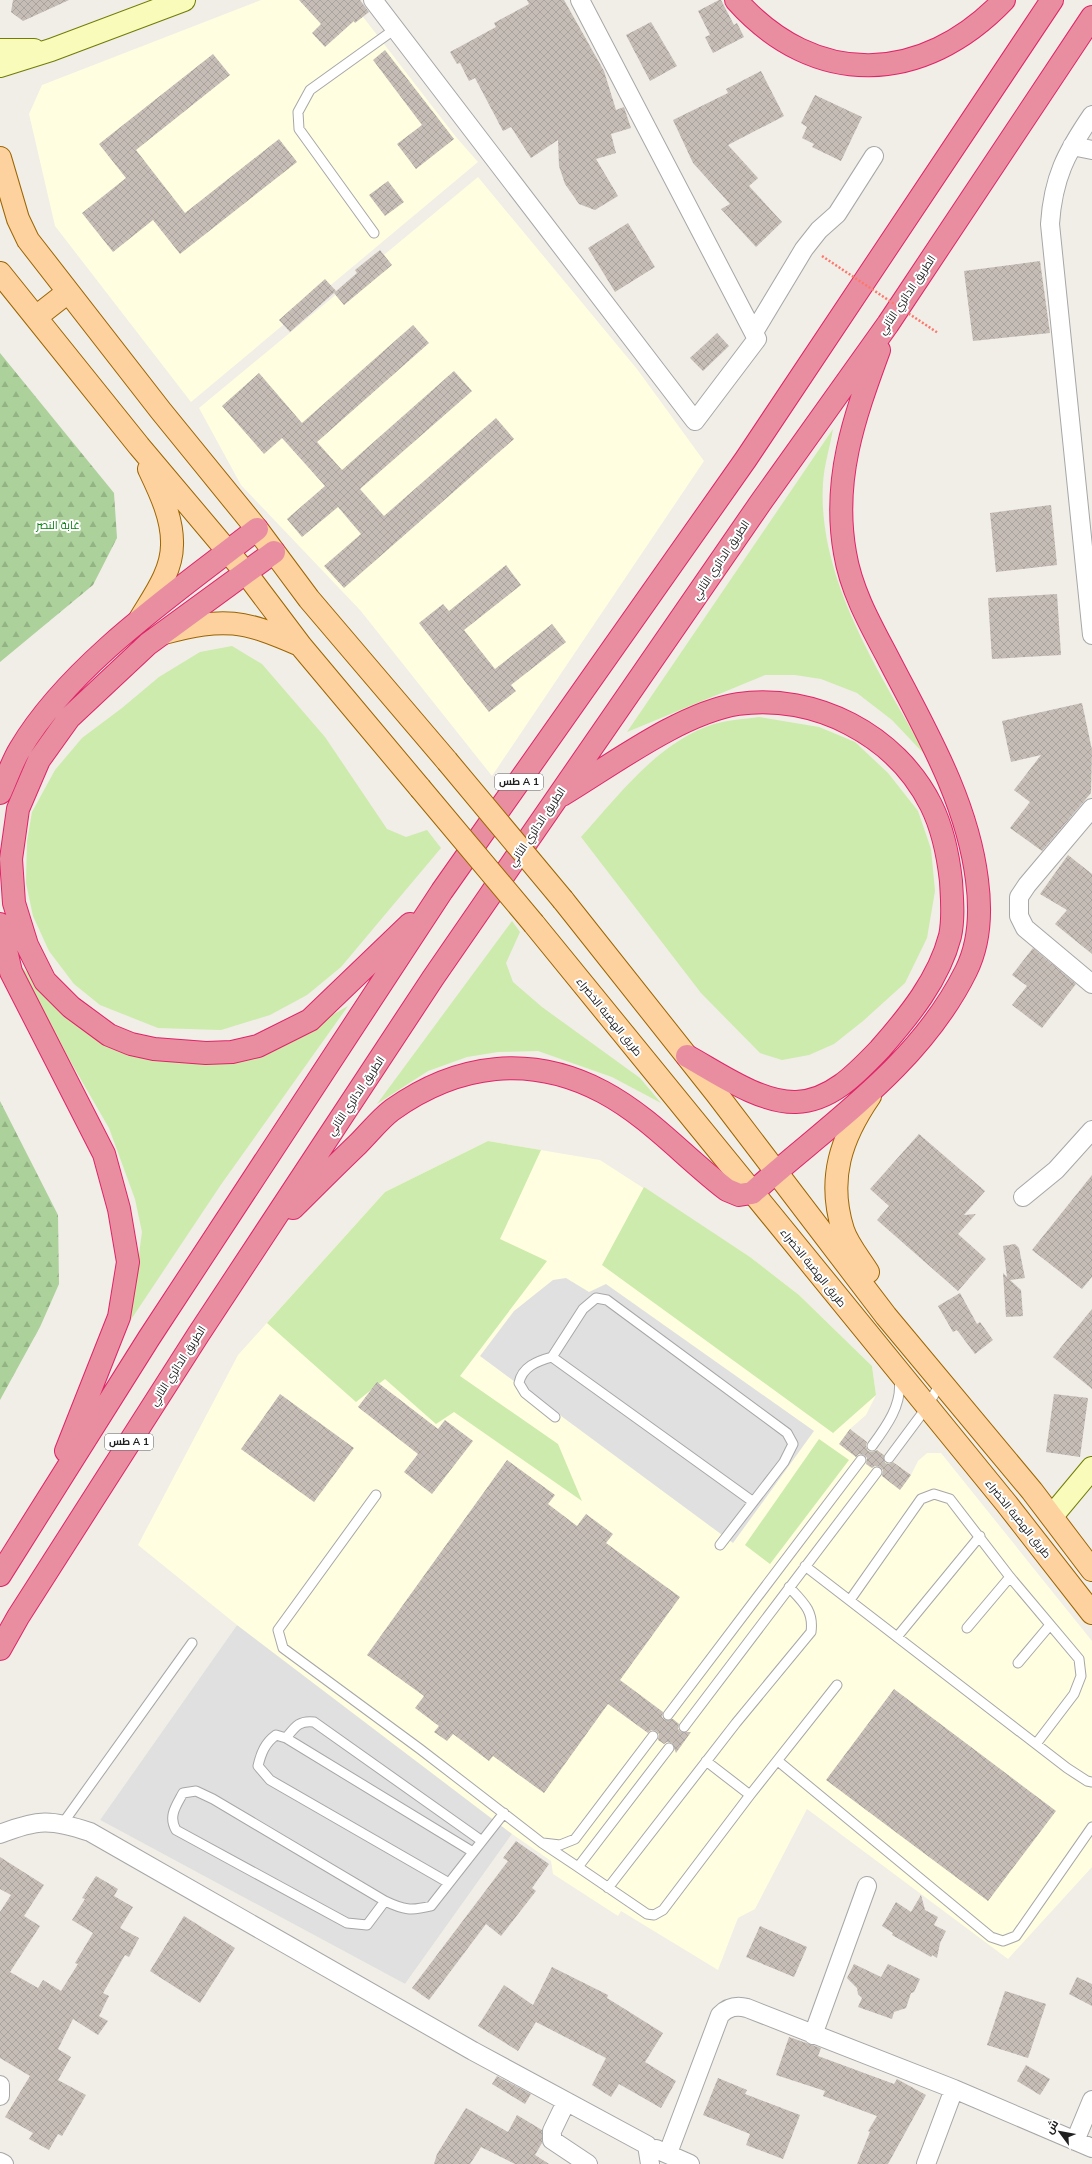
<svg xmlns="http://www.w3.org/2000/svg" width="1092" height="2164" viewBox="0 0 1092 2164" font-family="'Nunito Sans',Cairo,sans-serif">
<style>
.education{fill:#fffee1}
.grass{fill:#cdebac}
.forest{fill:url(#forest-firs)}
.parking{fill:#e0e0e0}
.building{fill:url(#building-cross-hatch)}
.lines{fill:none;stroke-linecap:round;stroke-linejoin:round}
.lane-casing{stroke:#a7a7a7;stroke-width:11}
.street-casing{stroke:#a7a7a7;stroke-width:20}
.secondary-casing{stroke:#717c03;stroke-width:24}
.primary-casing{stroke:#9c6500;stroke-width:24}
.highway-casing{stroke:#df2468;stroke-width:24}
.lane{stroke:#fff;stroke-width:9}
.street{stroke:#fff;stroke-width:18}
.secondary{stroke:#f9fbbb;stroke-width:22}
.primary{stroke:#fdd29f;stroke-width:22}
.highway{stroke:#e98ea1;stroke-width:22}
.primary-bridge-casing{stroke:#9c6500;stroke-width:24;stroke-linecap:butt}
.path-bridge{stroke:#fc786c;stroke-width:2.5;stroke-dasharray:2 2;stroke-linecap:butt}
.primary-bridge{stroke:#fdd29f;stroke-width:22}
.labels{text-anchor:middle;dominant-baseline:central;stroke-width:4;stroke-linejoin:round;paint-order:stroke}
.shield{fill:#fff;stroke:#636363;stroke-width:1}
.shield-label{font-size:10px;font-weight:bold;fill:#202020}
.street-label{font-size:11px;fill:#202020;stroke:#fff}
.park-label{font-size:11px;fill:#0a8311;stroke:#fff}
</style>
<defs>
<pattern id="forest-firs" width="22" height="20" patternUnits="userSpaceOnUse"><rect width="22" height="20" fill="#acd19b"/><path d="M5 1l3.5 6h-7zM16 11l3.5 6h-7z" fill="#94b385"/></pattern>
<pattern id="building-cross-hatch" width="8" height="8" patternUnits="userSpaceOnUse"><rect width="8" height="8" fill="#c6bdb6"/><path d="M0 0l8 8M0 8l8-8" fill="none" stroke="#aaa29c"/></pattern>
</defs>
<rect width="100%" height="100%" fill="#f1ede7"/>
<path class="education" d="M261,0h89l106,137 22,25 -287,240 -136,-176 -26,-112 13,-29z
M478,177l159,192 67,92 -212,315 -132,-166 -119,-125 -42,-77z
M488,1141l112,19 150,97 49,38 73,71 4,29 -10,20 -16,14 61,46 7,-14 9,-8h14l151,188v226l-84,92 -201,-150 -52,100 -17,9 -20,52 -97,-59 -3,5 -65,-42 -2,-13 -39,-27 -107,150 -305,-164 137,-195 -99,-80 100,-190 147,-163z"/>
<path class="grass" d="M833,429c-3,18 -9,36 -10,54 -6,97 59,194 105,275l-36,-38 -35,-27 -36,-14 -26,-4h-30l-138,57z
M232,646l30,18 63,73 62,92 19,8 21,-7 14,18 -100,119 -34,28 -37,20 -49,15 -63,-2 -58,-23 -26,-21 -25,-33 -16,-35 -7,-33 1,-42 5,-29 23,-42 27,-32 40,-30 37,-31 41,-25z
M759,717l60,10 36,15 33,31 30,38 13,38 4,42 -8,47 -22,45 -42,38 -29,23 -25,11 -27,5 -22,-7 -59,-60 -120,-156c38,-42 77,-95 133,-113 14,-4 31,-5 45,-7z
M512,921l8,11 -14,31 7,19 29,25 98,71 21,25 -49,-26 -74,-26 -40,1 -31,5 -39,14 -51,33z
M20,965l48,50 64,36 154,-10 62,-35 -128,180 -90,135 12,-89 -7,-33 -26,-71 -40,-69z
M488,1141l53,9 -41,89 47,22 -87,115 98,68 24,57 -128,-89 -18,12 -51,-45 -29,23 -89,-79 118,-131z
M644,1187l106,70 49,38 73,71 4,29 -43,38 -231,-168z
M819,1439l30,21 -79,104 -25,-19z"/>
<path class="forest" d="M0,353l114,140 3,45 -24,47 -93,77z
M0,1101l58,114 1,69 -19,43 -40,73z"/>
<path class="parking" d="M566,1278l23,14 17,-8 208,147 -81,112 -253,-187 34,-45 39,-31z
M237,1625l275,209 -107,150 -305,-164z"/>
<path class="building" d="M13,0h56l-46,21 -12,-9z
M299,0h61l9,12 -14,11 -1,-2 -29,26 -13,-14 9,-9z
M527,0h37l40,71 12,39 8,-3 7,21 -20,6 5,19 -20,6 22,37 -23,14 -16,-6 -14,-20 -6,-18 -1,-26 -27,18 -20,-31 -8,4 -28,-53 -6,3 -9,-18 -3,1 -7,-12 46,-25 -2,-4 35,-19z
M719,0h2l13,25 3,-2 7,14 -31,16 -8,-16 5,-2 -12,-24z
M651,22l26,44 -27,15 -24,-46z
M385,50l69,89 -38,30 -19,-25 25,-19 -49,-65z
M213,54l17,21 -94,75 49,63 94,-74 18,23 -117,92 -27,-34 -40,32 -31,-39 44,-35 -27,-34z
M761,71l23,45 -56,29 30,33 -9,8 33,36 -26,25 -35,-38 9,-5 -37,-41 -20,-43 55,-27 -2,-4z
M815,95l47,22 -21,44 -29,-14 2,-3 -12,-6 5,-11 -6,-4z
M388,181l16,21 -19,14 -16,-21z
M628,223l27,44 -40,25 -27,-44z
M380,250l12,15 -48,40 -10,-12 23,-20 -2,-3z
M1040,261l10,72 -77,8 -9,-70z
M325,279l11,12 -46,41 -11,-12z
M413,325l16,18 -112,99 25,28 112,-99 18,20 -112,98 24,27 112,-98 18,21 -170,149 -20,-22 37,-32 -23,-27 -36,30 -15,-18 38,-33 -43,-48 -18,16 -42,-48 37,-33 43,50z
M717,333l12,13 -26,25 -13,-13z
M1051,505l6,60 -61,7 -6,-59z
M506,565l15,20 -57,45 31,39 57,-45 14,18 -55,43 5,6 -27,21 -70,-89 24,-19 6,7z
M1057,594l4,61 -69,4 -4,-61z
M1082,703l10,47 -1,43 -49,58 -32,-23 20,-26 -16,-12 27,-35 -30,7 -9,-41z
M1068,855l24,19v80l-37,-30 12,-14 -27,-16z
M1033,948l43,36 -34,44 -30,-23 15,-19 -15,-11z
M919,1134l66,57 -21,24 12,-1 -18,20 28,25 -28,32 -81,-71 12,-14 -19,-17z
M1092,1175v102l-10,12 -50,-39z
M1015,1244l4,4 6,30 -15,2 11,10 2,26 -17,1 -3,-44 4,4 -4,-31z
M960,1293l17,31 3,-2 13,18 -18,14 -18,-24 -4,2 -15,-26z
M1092,1309v80l-39,-32z
M377,1382l61,47 7,-9 28,21 -41,53 -28,-22 14,-18 -60,-47z
M280,1394l74,54 -40,54 -73,-53z
M1054,1394l34,4 -8,59 -34,-5z
M850,1429l17,13 -1,4 2,5 4,1 5,-2 7,5 1,8 4,1 4,-2 18,13 -11,15 -18,-14 1,-6 -3,-3 -5,-1 -3,2 -6,-4 1,-6 -3,-3 -5,-1 -3,3 -17,-13z
M507,1460l48,35 -7,9 29,22 9,-12 27,20 -7,9 74,54 -60,83 43,32 -1,5 3,3 8,-1 6,5 -1,5 3,3h10l-15,21 -4,-10 -5,-1 -3,2 -6,-4 1,-6 -3,-3 -5,-1 -3,3 -40,-29 -64,89 -51,-37 -4,5 -36,-27 -6,7 -13,-9 5,-6 -24,-18 9,-12 -57,-41z
M894,1689l162,122 -68,90 -162,-121z
M516,1841l33,23 -17,24 4,3 -35,45 -15,-12 -57,76 -17,-12 96,-127 -5,-3z
M0,1857l44,28 -20,31 16,10 -30,46 28,16 5,-8 18,11 17,-27 -3,-1 18,-30 -21,-13 13,-21 -3,-1 14,-22 22,13 -4,7 19,11 -13,21 19,10 -10,19 -4,-2 -22,38 6,3 -10,20 9,5 -10,14 -25,-16 -15,30 13,8 -13,23 28,15 -24,41 -4,-2 -9,16 -20,-11 4,-6 -28,-16 25,-41 -30,-18v-146l11,-17 -11,-6z
M921,1895l4,15 13,7 -4,8 12,6 -6,12 -3,15 -5,-3 -1,2 -39,-22 1,-2 -11,-7 14,-24 15,10z
M184,1916l51,32 -35,55 -50,-32z
M760,1926l47,21 -13,30 -48,-20z
M854,1964l27,13 7,-13 32,15 -6,13 -3,1 -5,15 -12,4 -2,7 -34,-12 4,-9 -4,-4 -1,-6 -10,-10z
M552,1967l56,28 -1,3 56,35 -18,29 31,19 -15,27 -42,-24 -8,13 -19,-12 14,-27 -70,-36 -18,29 -40,-25 26,-41 29,20z
M1077,1977l15,7v22l-23,-12z
M1005,1991l41,13 -18,54 -41,-13z
M789,2037l32,11 -3,8 76,28 3,-5 29,16 -38,69h-31l13,-32 -2,-1 9,-15 -54,-20 2,-5 -49,-16z
M1026,2065l24,14 -10,16 -23,-14z
M497,2076l34,18 -6,10 -33,-20z
M718,2078l29,12 -2,4 55,21 -17,44 -37,-14 4,-11 -47,-19z
M466,2108l42,24 9,-17 25,15v13l-7,12 14,9h-34l-34,-17 -11,17h-36l3,-10z"/>
<g class="lines">
<g class="lane-casing">
<path id="lane" d="M374,233l-75,-104 -1,-17 12,-22 85,-61
M552,1357l31,-48 13,-11 11,2 180,133 6,11 -9,18 -64,83
M555,1417l-30,-24 -6,-10c3,-16 18,-22 33,-26l200,144
M872,1446c14,-19 31,-42 27,-67
M889,1458l38,-51 14,-25
M376,1495l-98,135 5,18 137,101 122,94 36,24 91,-119
M805,1566l262,202 20,13 5,1
M850,1600l71,-101 13,-5 16,5 60,78 69,82 2,17 -7,18 -38,50
M967,1628l43,-51
M897,1637l83,-101
M1018,1663l32,-38
M668,1715l193,-255
M684,1727l193,-255
M286,1738c9,-11 13,-18 28,-16l168,119
M706,1761l44,34
M778,1761l213,176 12,4 13,-5 76,-109
M63,1823l129,-180
M543,1843l17,2 15,-6 78,-103
M578,1867l69,47 7,1 9,-5 87,-115 87,-110
M449,1883l-179,-103 -12,-14c3,-13 7,-23 18,-31l10,3 187,114
M608,1888l128,-165 75,-91c3,-21 -8,-30 -22,-45
M385,1901l-18,24 -20,-2 -171,-93c-8,-14 0,-24 7,-37l13,-2 17,8 172,102c19,9 26,10 46,5l73,-93"/>
</g>
<g class="street-casing">
<path id="street" d="M373,0l322,421 62,-82 -177,-339
M1092,115c-26,38 -39,63 -42,109l42,411
M1072,146l20,4
M754,332l50,-83 15,-19 18,-16 37,-58
M1092,808l-65,77 -8,12v19l6,12 67,56
M1023,1197l33,-27 36,-40
M0,1834c38,-15 51,-15 90,-2l383,219 174,94 3,19
M813,2035l54,-149
M0,2085v11
M566,2102l-14,29v9l36,24
M1075,2141l17,-41
M656,2149l34,15
M668,2153l52,-138c8,-8 16,-10 27,-7l207,81 138,59
M0,2162l4,2
M926,2164l28,-75"/>
</g>
<g class="secondary-casing">
<path id="secondary" d="M0,50h34
M0,66l51,-16 133,-50
M1052,1516l40,-48"/>
</g>
<g class="primary-casing">
<path id="primary" d="M0,158l18,61 10,21 133,171 96,118 52,70 138,162
M0,273l139,173 107,127 55,73 119,142
M36,317l32,-25
M140,619c13,-22 32,-47 32,-74 1,-26 -12,-53 -23,-76
M164,633c61,-16 79,-13 136,12
M563,900l153,193 170,223 146,175 60,79
M534,924l472,579 86,110
M868,1272c-8,-13 -20,-27 -25,-42 -16,-51 -2,-92 27,-134"/>
</g>
<g class="highway-casing">
<path id="highway" d="M736,0c79,89 187,85 268,0
M274,552l-126,92 -79,74 -30,42 -21,49 -7,50 3,44 13,42 18,36 26,26 38,28 22,9 23,5 52,4 26,-1 26,-6 52,-26 100,-96
M0,793c7,-15 12,-31 20,-44 51,-86 159,-159 237,-220
M562,795c50,-30 119,-82 176,-91 77,-11 158,31 193,101 12,24 17,49 20,76 1,18 3,37 -1,55 -11,43 -41,80 -70,113 -23,24 -49,52 -84,53 -36,1 -78,-29 -109,-46
M0,924l11,48 93,182 15,55 9,53 -9,55 -53,134
M293,1208c21,-21 43,-43 65,-64 11,-11 22,-25 34,-34 66,-47 139,-56 211,-18 47,25 82,66 124,98l12,5 13,-2c77,-69 167,-127 214,-222 14,-28 15,-61 11,-91 -10,-81 -53,-152 -90,-224 -17,-32 -36,-66 -42,-103 -13,-73 9,-135 34,-203
M0,1575l149,-237 293,-447 304,-432 306,-459
M0,1649l18,-32 180,-282 235,-357 328,-476 127,-178 204,-307"/>
</g>
<use href="#lane" class="lane"/>
<use href="#street" class="street"/>
<use href="#secondary" class="secondary"/>
<use href="#primary" class="primary"/>
<use href="#highway" class="highway"/>
<g class="primary-bridge-casing">
<path id="primary-bridge" d="M447,761l116,139
M420,788l114,136"/>
</g>
<path class="path-bridge" d="M822,256l116,77"/>
<use href="#primary-bridge" class="primary-bridge"/>
</g>
<g class="labels">
<g class="shield">
<rect x="495" y="774" width="48" height="16" rx="3"/>
<rect x="105" y="1434" width="48" height="16" rx="3"/>
</g>
<g class="shield-label">
<text x="519" y="782">طس A 1</text>
<text x="129" y="1442">طس A 1</text>
</g>
<g class="street-label">
<text transform="translate(907 295) rotate(-56)">الطريق الدائري الثاني</text>
<text transform="translate(721 560) rotate(-56)">الطريق الدائري الثاني</text>
<text transform="translate(537 827) rotate(-56)">الطريق الدائري الثاني</text>
<text transform="translate(609 1017) rotate(51)">طريق الهضبة الخضراء</text>
<text transform="translate(356 1096) rotate(-56)">الطريق الدائري الثاني</text>
<text transform="translate(813 1268) rotate(51)">طريق الهضبة الخضراء</text>
<text transform="translate(178 1366) rotate(-57)">الطريق الدائري الثاني</text>
<text transform="translate(1018 1519) rotate(51)">طريق الهضبة الخضراء</text>
</g>
<g class="park-label">
<text x="58" y="525">غابة النصر</text>
</g>
</g>
<g transform="translate(1060 2132) rotate(302)" stroke="#ffffff" stroke-width="3" paint-order="stroke">
<path d="M0-3L7 15L0 10L-7 15Z" fill="#202020"/>
<text y="-6" font-size="11" font-weight="bold" text-anchor="middle" fill="#202020">ش</text>
</g>
</svg>
